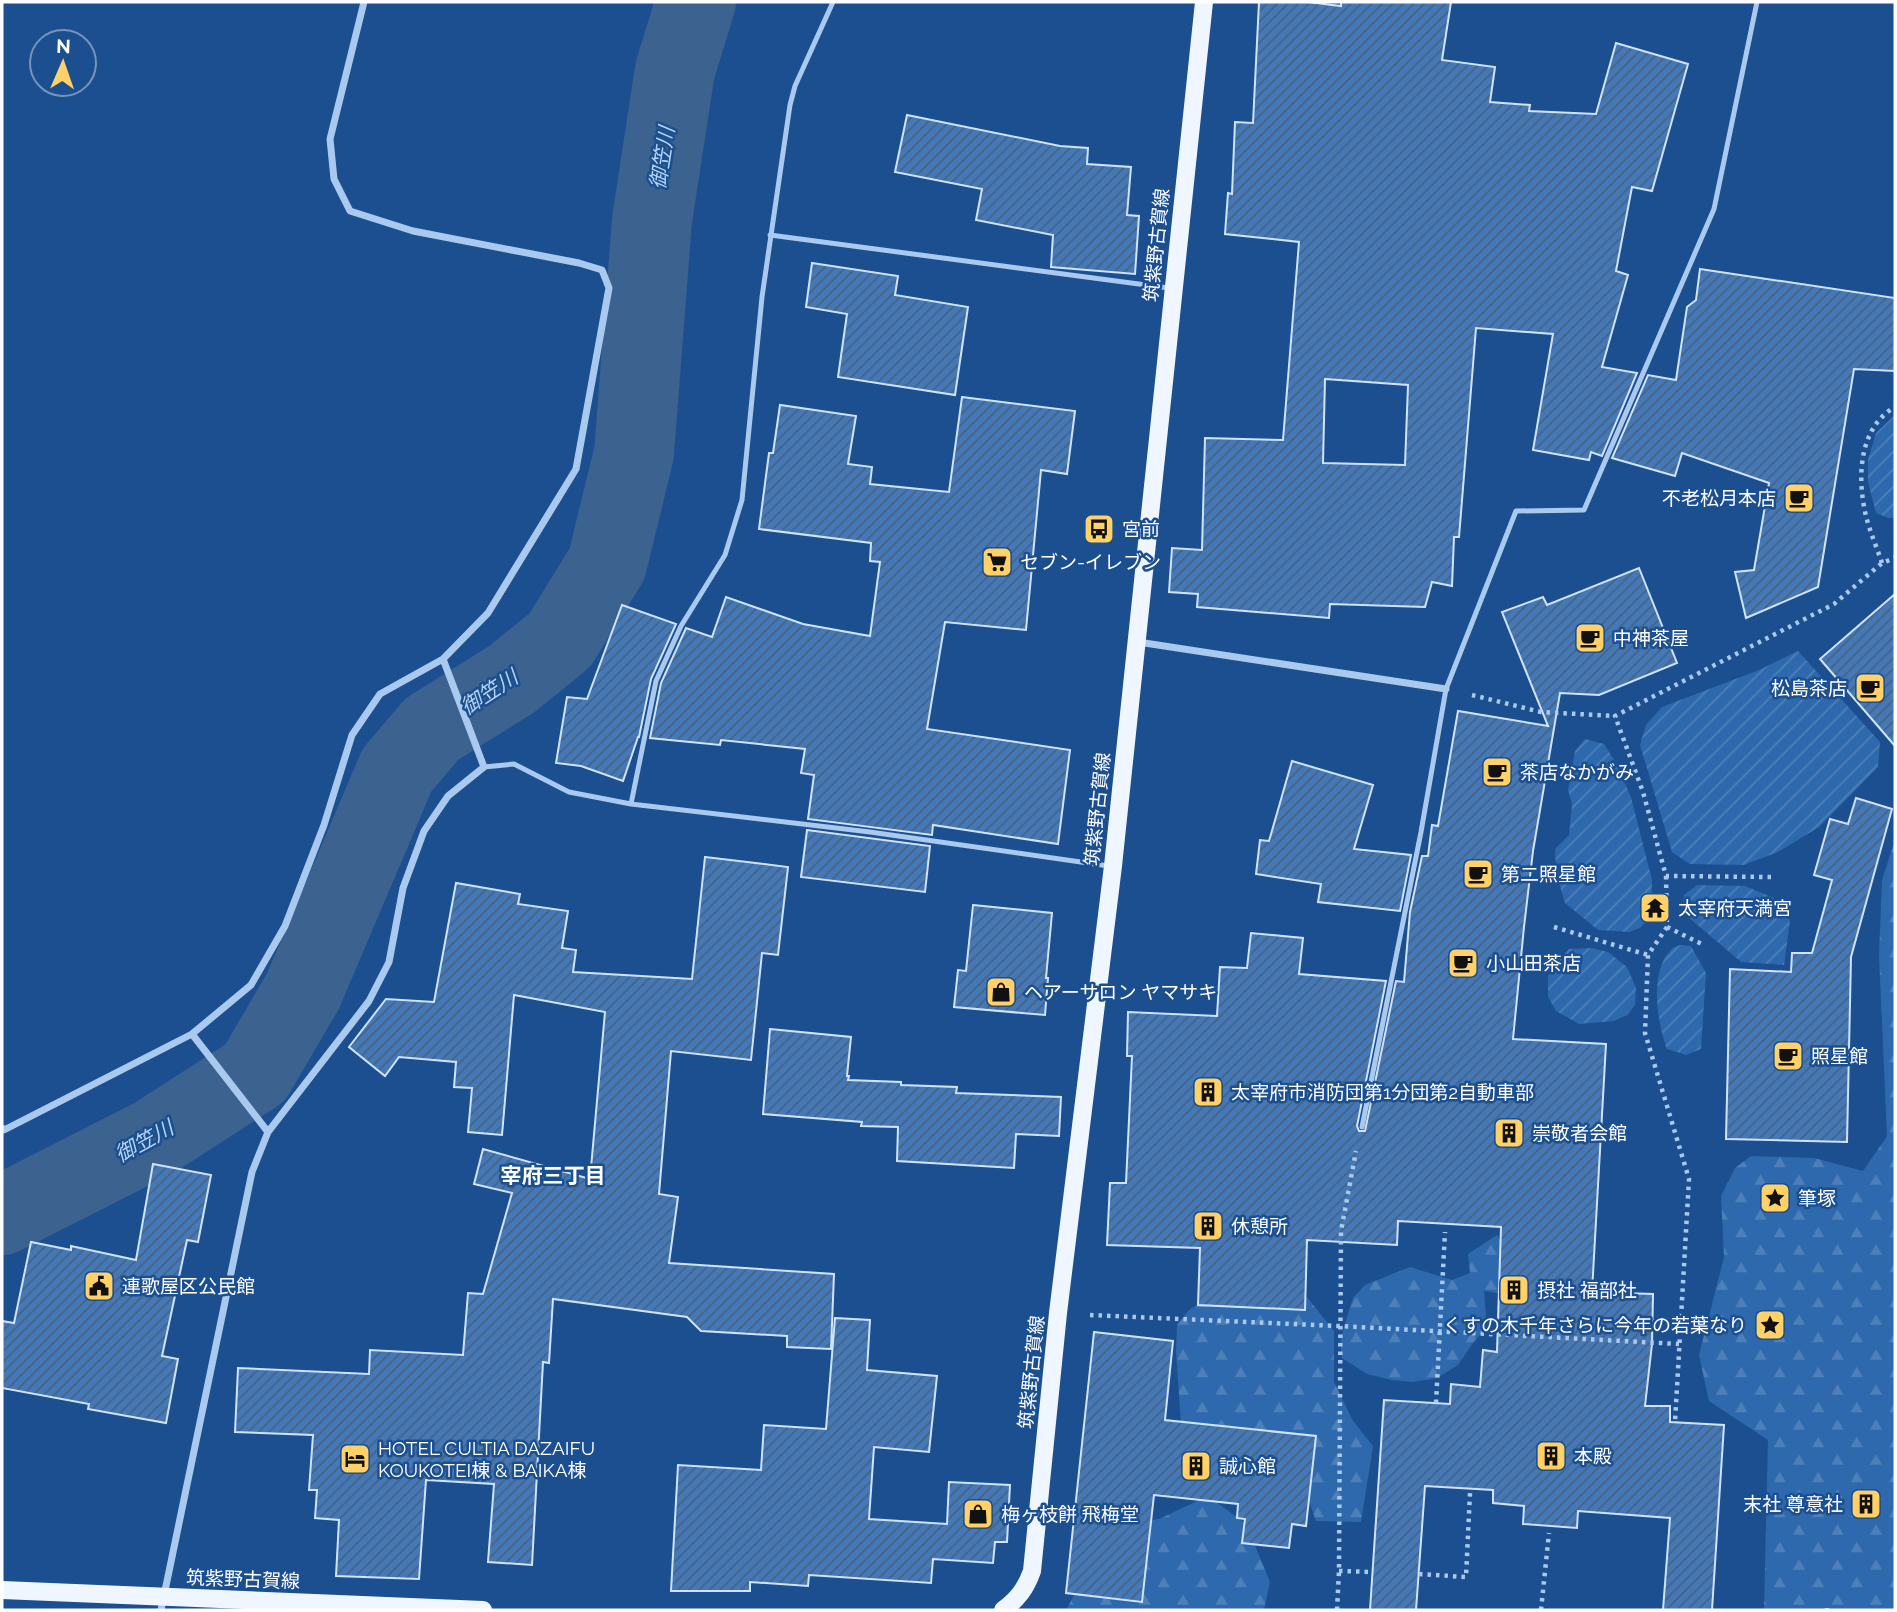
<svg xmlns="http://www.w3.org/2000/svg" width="1897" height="1612" viewBox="0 0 1897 1612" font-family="Raleway,'Noto Sans JP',sans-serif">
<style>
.forest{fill:url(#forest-firs)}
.garden{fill:url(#garden-furrows)}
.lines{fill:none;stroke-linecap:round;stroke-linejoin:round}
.river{stroke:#3c6290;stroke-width:80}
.building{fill:url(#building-hatch);stroke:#cfe3fa;stroke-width:2;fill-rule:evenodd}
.path{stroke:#a9c9ee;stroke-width:4.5;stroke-dasharray:3.5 5;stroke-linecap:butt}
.service{stroke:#a9c9ee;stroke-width:5}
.minor{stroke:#a9c9ee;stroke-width:7}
.primary{stroke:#f0f6ff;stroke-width:18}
.labels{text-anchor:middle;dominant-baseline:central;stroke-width:5;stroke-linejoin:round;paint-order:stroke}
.street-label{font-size:19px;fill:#fff;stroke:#1b4f8f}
.poi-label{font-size:19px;fill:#fff;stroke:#1b4f8f;text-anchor:start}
.water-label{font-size:21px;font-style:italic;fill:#b5d3f5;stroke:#1b4f8f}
.neighbourhood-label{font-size:21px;font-weight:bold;fill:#fff;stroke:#1b4f8f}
</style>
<defs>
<pattern id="forest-firs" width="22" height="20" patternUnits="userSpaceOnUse" patternTransform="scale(1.75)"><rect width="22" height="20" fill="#2e69ad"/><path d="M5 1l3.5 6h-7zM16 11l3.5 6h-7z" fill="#4d80b9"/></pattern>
<pattern id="garden-furrows" width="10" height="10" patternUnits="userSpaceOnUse" patternTransform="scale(1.75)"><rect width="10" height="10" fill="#2e69ad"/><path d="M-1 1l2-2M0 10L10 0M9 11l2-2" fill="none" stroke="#4d80b9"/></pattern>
<pattern id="building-hatch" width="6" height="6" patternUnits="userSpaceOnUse" patternTransform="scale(1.75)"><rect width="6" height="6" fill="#4478b7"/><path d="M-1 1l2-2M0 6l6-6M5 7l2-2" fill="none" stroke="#486282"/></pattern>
</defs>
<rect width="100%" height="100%" fill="#1b4f8f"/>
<path class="forest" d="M1895,840v770h-131l4,-170 -59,-39 -10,-46 25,-98 -3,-61 14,-28 16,-12 63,2 49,13 24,-35 -8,-181 3,-75z
M1497,1235l18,29 -12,30 -19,-3 3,36 -14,16 -15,22 -21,13 -24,4 -21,-2 -25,-6 -25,-16 -2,-16 8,-28 5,-16 12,-13 45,-18 42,13 18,-7 -2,-19z
M1237,1279l57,2 40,50v51l19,39 20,25 -12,76 -45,-1 -26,-75 -109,-23 -5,-71 1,-27 12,-15z
M1208,1496l38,28 24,58 -6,28h-198l23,-42 40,-45 30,-4z"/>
<path class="garden" d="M1895,415v103h-7l-12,-5 -8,-31v-22l8,-27z
M1798,651l82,91 -2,25 -59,60 -41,25 -34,13 -54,-1 -18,-12 -32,-107 6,-20 16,-18 97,-37z
M1585,739l19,5 12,19 15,34 21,83 -1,36 -11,12 -11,4 -31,-2 -33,-27 -9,-30 -1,-24 14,-14 3,-31 -4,-14 7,-39z
M1697,885l48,1 29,12 16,23 -6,44 -43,-3 -54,-46 -4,-9 1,-12z
M1681,945l10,1 15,27 -5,76 -15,6 -19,-6c-10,-26 -18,-78 4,-99 2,-3 6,-4 10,-5z
M1592,948l16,4 19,15 9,21 -1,17 -8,10 -13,6 -35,3 -23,-13 -8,-14v-21l7,-13 14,-14z"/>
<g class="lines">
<path class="river" d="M2,1215l152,-77 101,-65 48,-82 94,-221 35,-41 80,-50 48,-39 47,-76 27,-111 18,-233 23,-150 21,-68"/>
</g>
<path class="building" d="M1259,2h49l33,4v-4h110l-9,58 53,7 -5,35 40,3 -1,6 67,3 20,-71 72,21 -36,127 -20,-4 -16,84 12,4 -26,92 35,6 -35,83 -11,-4 -2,8 -56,-10 20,-116 -77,-6 -17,209h-5l-2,49 -20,-4 -7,25 -95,-3 -1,14 -132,-11 1,-13 -29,-2 3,-44 30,2 3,-112 78,2 16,-198 -74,-8 3,-41 4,1 3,-72 18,1zM1325,379l83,6 -3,80 -82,-2z
M907,115l153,31 28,2 -1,16 44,3 -4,48 12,1 -4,58 -84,-7 2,-32 -77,-15 6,-31 -87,-17z
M812,263l86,13 -3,19 73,12 -13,88 -117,-18 9,-63 -41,-7z
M1700,269l195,29v73l-41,-2 -36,218 -72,31 -11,-46 19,-2 15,-87 -87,-30 -7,23 -63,-18 36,-83 28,5 11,-73 9,-7z
M962,397l113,14 -8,63 -26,-4 -15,160 -81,-8 -18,107 143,21 -12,94 -125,-19 -1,10 -124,-16 6,-44 -13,-2 4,-24 -84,-9 -1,5 -70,-7 11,-55 25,-55 26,9 14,-40 77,27 67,12 10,-74 -10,-1 1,-18 -112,-14 10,-76h4l7,-48 76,11 -8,48 24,3 -2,17 79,8z
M1639,568l38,95 -78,32 -39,-2 -27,158 -9,76 -11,112 93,5 -14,248 61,2 -1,50 -7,62h25v16l54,3 -12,185h-49l7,-92 -92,-7 -1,17 -54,-4 1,-18 -31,-3v-13l-68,-4 -9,124h-46l14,-210 66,4 1,-20 29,3 3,-37 14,2 4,-125 -103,-6 -1,24 -90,-5 -2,70 -107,-5 2,-57 -93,-3 3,-62h16l6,-127h-5l1,-44 89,4 3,-49 27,1 4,-35 52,5 -4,36 87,7 -29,145 2,5h6l31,-150 8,1 6,-70 12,-56h6l4,-31 6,1 20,-115 90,15 -46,-114 41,-15 4,8z
M1895,594v152l-75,-87z
M622,605l54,19 -25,55 -12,58h-1l-15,44 -42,-15 -25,-3 11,-66 20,2z
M1292,761l81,24 -19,64 57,6 -11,56 -82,-9 3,-18 -65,-10 4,-34 9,1z
M1856,798l36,11 -41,148 -4,185 -121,-3 4,-170 61,3 1,-19h20l20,-73 -18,-5 16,-56 18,5z
M807,830l123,16 -5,46 -124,-15z
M705,857l83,10 -10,88 -16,-2 -11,107 -80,-9 -12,143 19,3 -9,66 165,11 -3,75 -44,-2v-11l-86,-5 -14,-14 -134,-18 -4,64 -6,-1 -11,203 -44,-3 6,-78 -68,-4 -7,99 -83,-3 3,-56 -24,-2 2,-28h-8l4,-55 -78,-3 3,-64 131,6 1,-24 93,5 5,-62 15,1 29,-101 -38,-9 9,-35 107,30 15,-167 -91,-17 -12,140 -34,-3 4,-44 -18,-1 2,-25 -57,-5 -14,19 -36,-29 37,-48 48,3 22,-119 64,11 -2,10 50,7 -6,37 14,2 -3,22 119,7z
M973,905l79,8 -6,65h2l-3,37 -91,-8 4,-37 8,1z
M770,1029l81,8 -4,39h2l-1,4 53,2v3l56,2 -1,6 105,4 -2,39 -43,-2 -2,34 -117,-7 1,-34 -37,-1 1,-4 -99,-8z
M153,1164l58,11 -13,67 -11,-2 -25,116 16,3 -12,64 -78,-14 1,-5 -87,-16v-67l12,2 17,-81 40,8v-4l65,14z
M835,1318l35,2 -3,50 70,6 -8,76 -55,-5 -5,72 78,5 2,-42 61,3 -3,57h-12l-2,21 -60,-4 -2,24 -122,-8 -1,11 -58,-4v9h-79l7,-126 83,5 3,-45 62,4z
M1094,1332l79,9 -8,79 151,16 -10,90 -14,-2 -3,24 -47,-5 3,-24 -8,-1 1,-14 -84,-9 -12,107 -76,-9z"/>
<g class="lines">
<path class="path" d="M1882,563c-5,-15 -12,-31 -16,-47 -9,-37 -8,-88 29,-109
M1472,695l69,17 74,4
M1666,876l1,51 37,18
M1771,877l-105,-1 -23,-84 -28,-76 219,-112 48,-41 13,-5
M1554,927l94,28
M1667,927l-19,28 -3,78 44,146 -14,243
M1090,1315l249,11 340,18
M1436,1403l9,-171
M1339,1571l33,1
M1419,1574l47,3 4,-84
M1337,1610l2,-39 2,-340 15,-80
M1541,1610l8,-77
M1827,1610v-2"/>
<path class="service" d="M770,235l399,53
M484,767l30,-3 55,28 62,12 239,28 239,34
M631,804l25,-123 25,-55 44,-71 17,-55 20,-203 28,-192 5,-19 38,-84
M1362,1127l59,-295 25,-143 70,-178 68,-1 130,-301 43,-207"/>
<path class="minor" d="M1138,642l308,47
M192,1034l76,98
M2,1128l2,2 188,-96 59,-49 34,-59 39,-101 28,-90 28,-41 63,-35 45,-46 88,-144 33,-181 -7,-18 -23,-7 -166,-32 -63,-20 -16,-32 -4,-40 34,-137
M161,1610l91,-438 16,-40 101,-131 20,-39 14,-74 21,-57 24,-35 36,-29 -41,-108"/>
<path class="primary" d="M2,1590l481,20
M1003,1610c15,-11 23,-22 29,-39l26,-258 55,-447 91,-864"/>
</g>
<defs>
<g id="cafe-square" transform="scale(1.575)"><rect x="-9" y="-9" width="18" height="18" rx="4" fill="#ffd166" stroke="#1b4f8f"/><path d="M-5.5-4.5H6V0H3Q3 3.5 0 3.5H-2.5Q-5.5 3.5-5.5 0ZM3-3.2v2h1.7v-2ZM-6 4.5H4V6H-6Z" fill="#111"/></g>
<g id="bus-square" transform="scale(1.575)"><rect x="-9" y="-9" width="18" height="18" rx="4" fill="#ffd166" stroke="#1b4f8f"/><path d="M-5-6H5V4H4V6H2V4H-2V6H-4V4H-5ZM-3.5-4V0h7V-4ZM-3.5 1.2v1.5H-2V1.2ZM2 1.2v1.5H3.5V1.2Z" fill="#111"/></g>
<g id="supermarket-square" transform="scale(1.575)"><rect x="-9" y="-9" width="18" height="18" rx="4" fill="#ffd166" stroke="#1b4f8f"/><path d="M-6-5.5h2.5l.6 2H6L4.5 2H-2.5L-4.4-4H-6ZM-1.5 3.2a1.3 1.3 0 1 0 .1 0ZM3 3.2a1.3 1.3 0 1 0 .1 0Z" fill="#111"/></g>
<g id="temple-square" transform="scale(1.575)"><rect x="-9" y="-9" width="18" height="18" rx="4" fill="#ffd166" stroke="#1b4f8f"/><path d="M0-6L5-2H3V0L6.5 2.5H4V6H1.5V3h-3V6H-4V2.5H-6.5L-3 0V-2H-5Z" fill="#111"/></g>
<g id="shop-square" transform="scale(1.575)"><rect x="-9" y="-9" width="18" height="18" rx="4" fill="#ffd166" stroke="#1b4f8f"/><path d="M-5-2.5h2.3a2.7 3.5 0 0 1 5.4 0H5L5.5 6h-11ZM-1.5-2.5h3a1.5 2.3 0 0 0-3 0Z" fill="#111"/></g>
<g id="building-square" transform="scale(1.575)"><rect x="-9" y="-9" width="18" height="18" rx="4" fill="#ffd166" stroke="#1b4f8f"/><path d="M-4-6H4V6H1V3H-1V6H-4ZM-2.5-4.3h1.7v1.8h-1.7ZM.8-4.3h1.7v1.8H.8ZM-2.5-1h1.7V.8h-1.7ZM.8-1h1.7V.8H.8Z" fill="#111"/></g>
<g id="sight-square" transform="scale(1.575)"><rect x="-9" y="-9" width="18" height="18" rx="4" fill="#ffd166" stroke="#1b4f8f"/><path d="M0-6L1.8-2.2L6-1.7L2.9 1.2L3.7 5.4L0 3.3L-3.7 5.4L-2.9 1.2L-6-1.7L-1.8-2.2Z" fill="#111"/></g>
<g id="civic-square" transform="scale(1.575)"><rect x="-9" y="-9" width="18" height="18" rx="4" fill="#ffd166" stroke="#1b4f8f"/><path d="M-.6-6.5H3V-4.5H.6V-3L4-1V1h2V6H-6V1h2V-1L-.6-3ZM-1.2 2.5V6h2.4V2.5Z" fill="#111"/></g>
<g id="hotel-square" transform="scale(1.575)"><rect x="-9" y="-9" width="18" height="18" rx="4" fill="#ffd166" stroke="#1b4f8f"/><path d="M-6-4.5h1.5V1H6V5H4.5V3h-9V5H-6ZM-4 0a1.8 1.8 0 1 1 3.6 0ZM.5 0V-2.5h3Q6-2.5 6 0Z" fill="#111"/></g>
</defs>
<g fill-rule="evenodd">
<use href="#cafe-square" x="1799" y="498"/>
<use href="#bus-square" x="1099" y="529"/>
<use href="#supermarket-square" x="997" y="562"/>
<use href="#cafe-square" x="1590" y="638"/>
<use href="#cafe-square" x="1870" y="688"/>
<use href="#cafe-square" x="1497" y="772"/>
<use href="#cafe-square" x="1478" y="874"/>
<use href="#temple-square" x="1655" y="908"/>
<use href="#cafe-square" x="1463" y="963"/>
<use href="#shop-square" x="1001" y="992"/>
<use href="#cafe-square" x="1788" y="1056"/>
<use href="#building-square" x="1208" y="1092"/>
<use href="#building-square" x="1509" y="1133"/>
<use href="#sight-square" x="1775" y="1198"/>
<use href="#building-square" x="1208" y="1226"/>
<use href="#civic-square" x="99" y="1286"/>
<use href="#building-square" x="1514" y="1290"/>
<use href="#sight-square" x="1770" y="1325"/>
<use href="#building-square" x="1551" y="1456"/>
<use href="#hotel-square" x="355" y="1459"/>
<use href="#building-square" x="1196" y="1466"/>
<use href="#building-square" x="1866" y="1504"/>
<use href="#shop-square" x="978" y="1514"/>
</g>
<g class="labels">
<g class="street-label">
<text transform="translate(1156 245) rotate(-84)">筑紫野古賀線</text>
<text transform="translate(1097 809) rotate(-84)">筑紫野古賀線</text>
<text transform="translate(1031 1372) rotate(-84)">筑紫野古賀線</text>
<text transform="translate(243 1579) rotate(2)">筑紫野古賀線</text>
</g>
<g class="poi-label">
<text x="1776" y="498" text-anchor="end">不老松月本店</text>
<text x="1122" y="529">宮前</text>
<text x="1020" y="562">セブン-イレブン</text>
<text x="1613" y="638">中神茶屋</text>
<text x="1847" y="688" text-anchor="end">松島茶店</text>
<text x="1520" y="772">茶店なかがみ</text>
<text x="1501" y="874">第二照星館</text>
<text x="1678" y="908">太宰府天満宮</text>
<text x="1486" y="963">小山田茶店</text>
<text x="1024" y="992">ヘアーサロン ヤマサキ</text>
<text x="1811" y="1056">照星館</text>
<text x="1231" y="1092">太宰府市消防団第1分団第2自動車部</text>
<text x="1532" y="1133">崇敬者会館</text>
<text x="1798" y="1198">筆塚</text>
<text x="1231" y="1226">休憩所</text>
<text x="122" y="1286">連歌屋区公民館</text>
<text x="1537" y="1290">摂社 福部社</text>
<text x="1747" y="1325" text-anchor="end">くすの木千年さらに今年の若葉なり</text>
<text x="378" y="1448">HOTEL CULTIA DAZAIFU<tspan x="378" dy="22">KOUKOTEI棟 &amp; BAIKA棟</tspan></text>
<text x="1574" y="1456">本殿</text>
<text x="1219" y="1466">誠心館</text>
<text x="1843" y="1504" text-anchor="end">末社 尊意社</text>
<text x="1001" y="1514">梅ヶ枝餅 飛梅堂</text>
</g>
<g class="water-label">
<text transform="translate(662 158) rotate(-81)">御笠川</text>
<text transform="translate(489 692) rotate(-33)">御笠川</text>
<text transform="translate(144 1141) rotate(-29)">御笠川</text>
</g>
<g class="neighbourhood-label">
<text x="553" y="1175">宰府三丁目</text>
</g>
</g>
<rect width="1897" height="1612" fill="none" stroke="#ffffff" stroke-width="7"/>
<g transform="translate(63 63) rotate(2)"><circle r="33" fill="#1b4f8f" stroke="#7695bc" stroke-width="2"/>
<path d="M0-5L12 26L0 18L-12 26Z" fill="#ffd166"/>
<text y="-10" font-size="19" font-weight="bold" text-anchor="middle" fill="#ffffff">N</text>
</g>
</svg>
